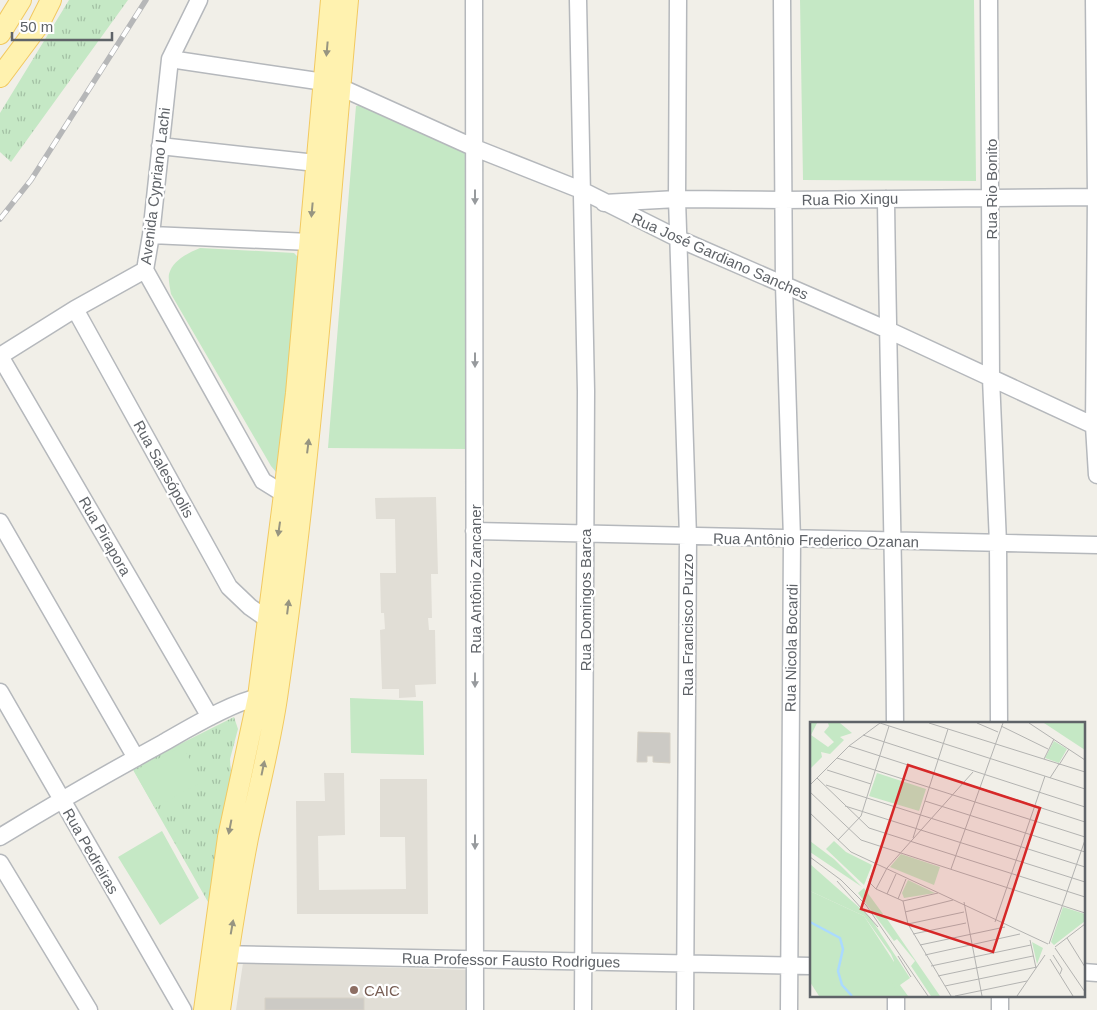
<svg xmlns="http://www.w3.org/2000/svg" width="1097" height="1010" viewBox="0 0 1097 1010" font-family="Helvetica,sans-serif">
<style>
.education{fill:#e1ded6}
.grass{fill:url(#grass-tufts)}
.park{fill:#c5e8c5}
.building{fill:#cccac5;stroke:#d6d1c6}
.lines{fill:none;stroke-linecap:round;stroke-linejoin:round}
.minor-casing{stroke:#b5b8bc;stroke-width:19}
.major-casing{stroke:#f2c960;stroke-width:22}
.minor{stroke:#fff;stroke-width:16}
.major{stroke:#fff2af;stroke-width:20}
.rail-casing{stroke:#b6b7b8;stroke-width:5.5}
.rail{stroke:#fff;stroke-width:4;stroke-dasharray:11;stroke-linecap:butt}
.oneway{fill:#979581}
.oneway2{fill:#979a9d}
.education-dot{fill:#8d6e63;stroke:#fff;stroke-width:2}
.labels{text-anchor:middle;dominant-baseline:central;stroke-width:4.5;stroke-linejoin:round;paint-order:stroke}
.street-label{font-size:15px;fill:#5f6368;stroke:#fff}
.education-label{font-size:15px;fill:#785e54;stroke:#fff;text-anchor:start}
.inset-river{fill:none;stroke:#aadaff;stroke-width:2.5}
.inset-road{fill:none;stroke:#b3b3b1;stroke-width:1}
.view{fill:#d62828;fill-opacity:0.15;stroke:#d62828;stroke-width:2.5}
.inset-edge{fill:none;stroke:#5f6368;stroke-width:2.5}
</style>
<defs>
<pattern id="grass-tufts" width="24" height="20" patternUnits="userSpaceOnUse" patternTransform="scale(1.25)"><rect width="24" height="20" fill="#c5e8c5"/><path d="M3 7l-1-3M5 7V3M7 7l1-3M15 17l-1-3M17 17v-4M19 17l1-3" fill="none" stroke="#a3c0a4"/></pattern>
</defs>
<rect width="100%" height="100%" fill="#f1efe8"/>
<path class="education" d="M436,497l2,77h-7l1,44h-4l1,12h6l1,54 -21,1 1,12 -17,1v-9h-17l-2,-59 5,-1 -1,-16h-3l-1,-40h16l-1,-54h-19l-1,-21z
M324,773h20l1,62 -27,1 1,54 87,-1 -1,-52h-25v-58h47l1,135h-131l-1,-113h29z
M243,963l226,7 -1,40h-232z"/>
<path class="grass" d="M69,0h59l-117,162 -11,-10v-39z
M234,717l4,12 -8,30 2,33 -24,110 -76,-134z"/>
<path class="park" d="M800,0h174l2,181 -173,-1z
M364,104l102,48 3,297 -141,-1 28,-342z
M200,248l94,5 6,6 -19,211 -5,2 -5,-6 -100,-172c-1,-6 -3,-15 -2,-20 4,-14 19,-21 31,-26z
M350,698l73,3 1,54 -73,-2z
M183,746l18,36 -46,26 -21,-37z
M162,831l37,67 -39,27 -42,-68z"/>
<path class="building" d="M638,732l32,1v30l-17,-1v-6h-6v6h-10z
M265,998h99v12h-99z"/>
<g class="lines">
<g class="minor-casing">
<path id="minor" d="M474,0l1,1010
M578,0l8,391 -3,619
M678,0l-1,199 11,338 -3,473
M782,0l2,285 8,254 -3,471
M989,0l2,378 7,165 1,181
M1094,0l2,197 -2,229 3,49
M170,59l154,23 18,6 133,60 106,42 98,49 209,91 209,97
M160,146l156,17
M886,199c2,175 8,350 9,525
M604,203l73,-4 106,1 314,-3
M151,235l159,7
M145,270l118,211 21,13
M75,309l154,278 21,20 17,12
M0,356l75,-47 70,-39 6,-35 19,-176 29,-59
M0,356l210,361
M0,522l136,236
M474,531l623,14
M0,692l183,318
M0,837c54,-33 108,-64 163,-94 21,-12 82,-49 104,-46
M0,863l89,147
M216,954l595,12
M1083,972l14,1
M896,996v14
M1000,1010v-14"/>
</g>
<g class="major-casing">
<path id="major" d="M0,34l21,-34
M0,77l38,-51 13,-26
M204,1010l24,-173 30,-140 26,-203 12,-101 35,-393
M220,1010c8,-57 17,-115 28,-172 10,-47 22,-93 29,-140 34,-232 50,-465 71,-698"/>
</g>
<use href="#minor" class="minor"/>
<use href="#major" class="major"/>
<g class="rail-casing">
<path id="rail" d="M0,219l31,-39 115,-180"/>
</g>
<use href="#rail" class="rail"/>
</g>
<defs><path id="oneway-solid" d="M-6-.8H1V-3.2L6.5 0L1 3.2V.8H-6Z" transform="scale(1.25)"/></defs>
<g class="oneway">
<use href="#oneway-solid" transform="translate(327 49) rotate(95)"/>
<use href="#oneway-solid" transform="translate(312 210) rotate(95)"/>
<use href="#oneway-solid" transform="translate(308 446) rotate(-83)"/>
<use href="#oneway-solid" transform="translate(279 529) rotate(98)"/>
<use href="#oneway-solid" transform="translate(288 607) rotate(-83)"/>
<use href="#oneway-solid" transform="translate(263 768) rotate(-78)"/>
<use href="#oneway-solid" transform="translate(230 827) rotate(101)"/>
<use href="#oneway-solid" transform="translate(232 927) rotate(-80)"/>
</g>
<g class="oneway2">
<use href="#oneway-solid" transform="translate(475 197) rotate(90)"/>
<use href="#oneway-solid" transform="translate(475 360) rotate(90)"/>
<use href="#oneway-solid" transform="translate(475 680) rotate(90)"/>
<use href="#oneway-solid" transform="translate(475 842) rotate(90)"/>
</g>
<circle class="education-dot" cx="354" cy="990" r="5"/>
<g class="labels">
<g class="street-label">
<text transform="translate(155 186) rotate(-83)">Avenida Cypriano Lachi</text>
<text transform="translate(991 189) rotate(-90)">Rua Rio Bonito</text>
<text transform="translate(850 199) rotate(-1)">Rua Rio Xingu</text>
<text transform="translate(720 256) rotate(24)">Rua José Gardiano Sanches</text>
<text transform="translate(164 469) rotate(61)">Rua Salesópolis</text>
<text transform="translate(105 536) rotate(60)">Rua Pirapora</text>
<text transform="translate(816 540) rotate(1)">Rua Antônio Frederico Ozanan</text>
<text transform="translate(475 579) rotate(-90)">Rua Antônio Zancaner</text>
<text transform="translate(585 600) rotate(-90)">Rua Domingos Barca</text>
<text transform="translate(687 625) rotate(-90)">Rua Francisco Puzzo</text>
<text transform="translate(791 648) rotate(-89)">Rua Nicola Bocardi</text>
<text transform="translate(91 851) rotate(60)">Rua Pedreiras</text>
<text transform="translate(511 960) rotate(1)">Rua Professor Fausto Rodrigues</text>
</g>
<g class="education-label">
<text x="364" y="990">CAIC</text>
</g>
</g>
<g transform="translate(810 722)">
<rect width="275" height="275" fill="#f1efe8"/>
<path d="M0,1h7l-6,12 17,12 6,-5 -10,-10 5,-6 -1,-3h12l12,10 -12,4 4,3 -14,14 -9,-2 1,5 -12,12zM234,1h41v27zM0,119l24,18 28,28 -52,-35zM24,119l12,11 26,13 -8,20 -38,-36zM0,142l60,53 40,61 -10,7 8,11h-28l14,-35 -3,-7 -27,-38 -54,-25zM54,166l19,26 -3,3 5,-1 55,80h-9l-20,-30 4,-5 -18,-22 -3,2 -36,-48z" fill="#c5e8c5"/>
<path d="M0,169l54,25 30,46 -2,20 6,14h-79l-9,-14z" fill="#c5e8c5"/>
<path d="M244,19l13,8 -8,14 -14,-5zM67,51l49,16 -7,22 -50,-15zM91,132l39,13 -6,18 -44,-18zM98,158l27,13 -31,5 -2,-5zM253,185l22,7v7l-31,24 -3,-3zM222,220l11,6 -6,16z" fill="#c5e8c5"/>
<path class="inset-river" d="M0,200l30,16 3,11 -5,22 4,14 10,11"/>
<path class="inset-road" d="M70,1l205,66M119,1l156,49M167,1l21,9M219,1l56,37M191,4l47,23M53,13l222,72M39,24l236,76M27,36l248,79M234,37l10,-20M249,43l10,-16M17,48l44,14M7,56l52,50 216,69M240,56l9,-14M0,63l39,-39 31,-23M16,63l259,82M0,70l51,48 224,73M115,79l160,51M35,84l240,76M0,91l41,39 197,92M103,116l35,-109M28,118l23,-24 28,-90M0,135l31,23 25,25 62,91M65,143l-6,17 7,7 27,12 5,23 43,72M141,147l52,-146M27,159l41,46M66,167l11,-21 86,-96M77,172l9,-20M88,177l8,-20M93,179l35,-8M154,180l18,94M95,190l48,-12M185,200l50,-146M98,202l56,-12M103,212l53,-11M257,216l18,29M220,218l6,28M239,222l36,-104M110,223l85,-18M245,225l30,-23M245,226l30,44M115,233l95,-21M243,233l9,14 -2,5M88,234l13,21M240,237l23,37M121,244l100,-21M128,254l95,-20M135,264l92,-19M145,274l72,-15M207,274l28,-41"/>
<path class="view" d="M98,43l132,43 -47,144 -132,-43z"/>
<rect width="275" height="275" class="inset-edge"/>
</g>
<path d="M12 32v8h100v-8" fill="none" stroke="#5f6368" stroke-width="2.5"/>
<text x="20" y="32" font-size="15" fill="#5f6368" stroke="#ffffff" stroke-width="4" paint-order="stroke">50 m</text>
</svg>
